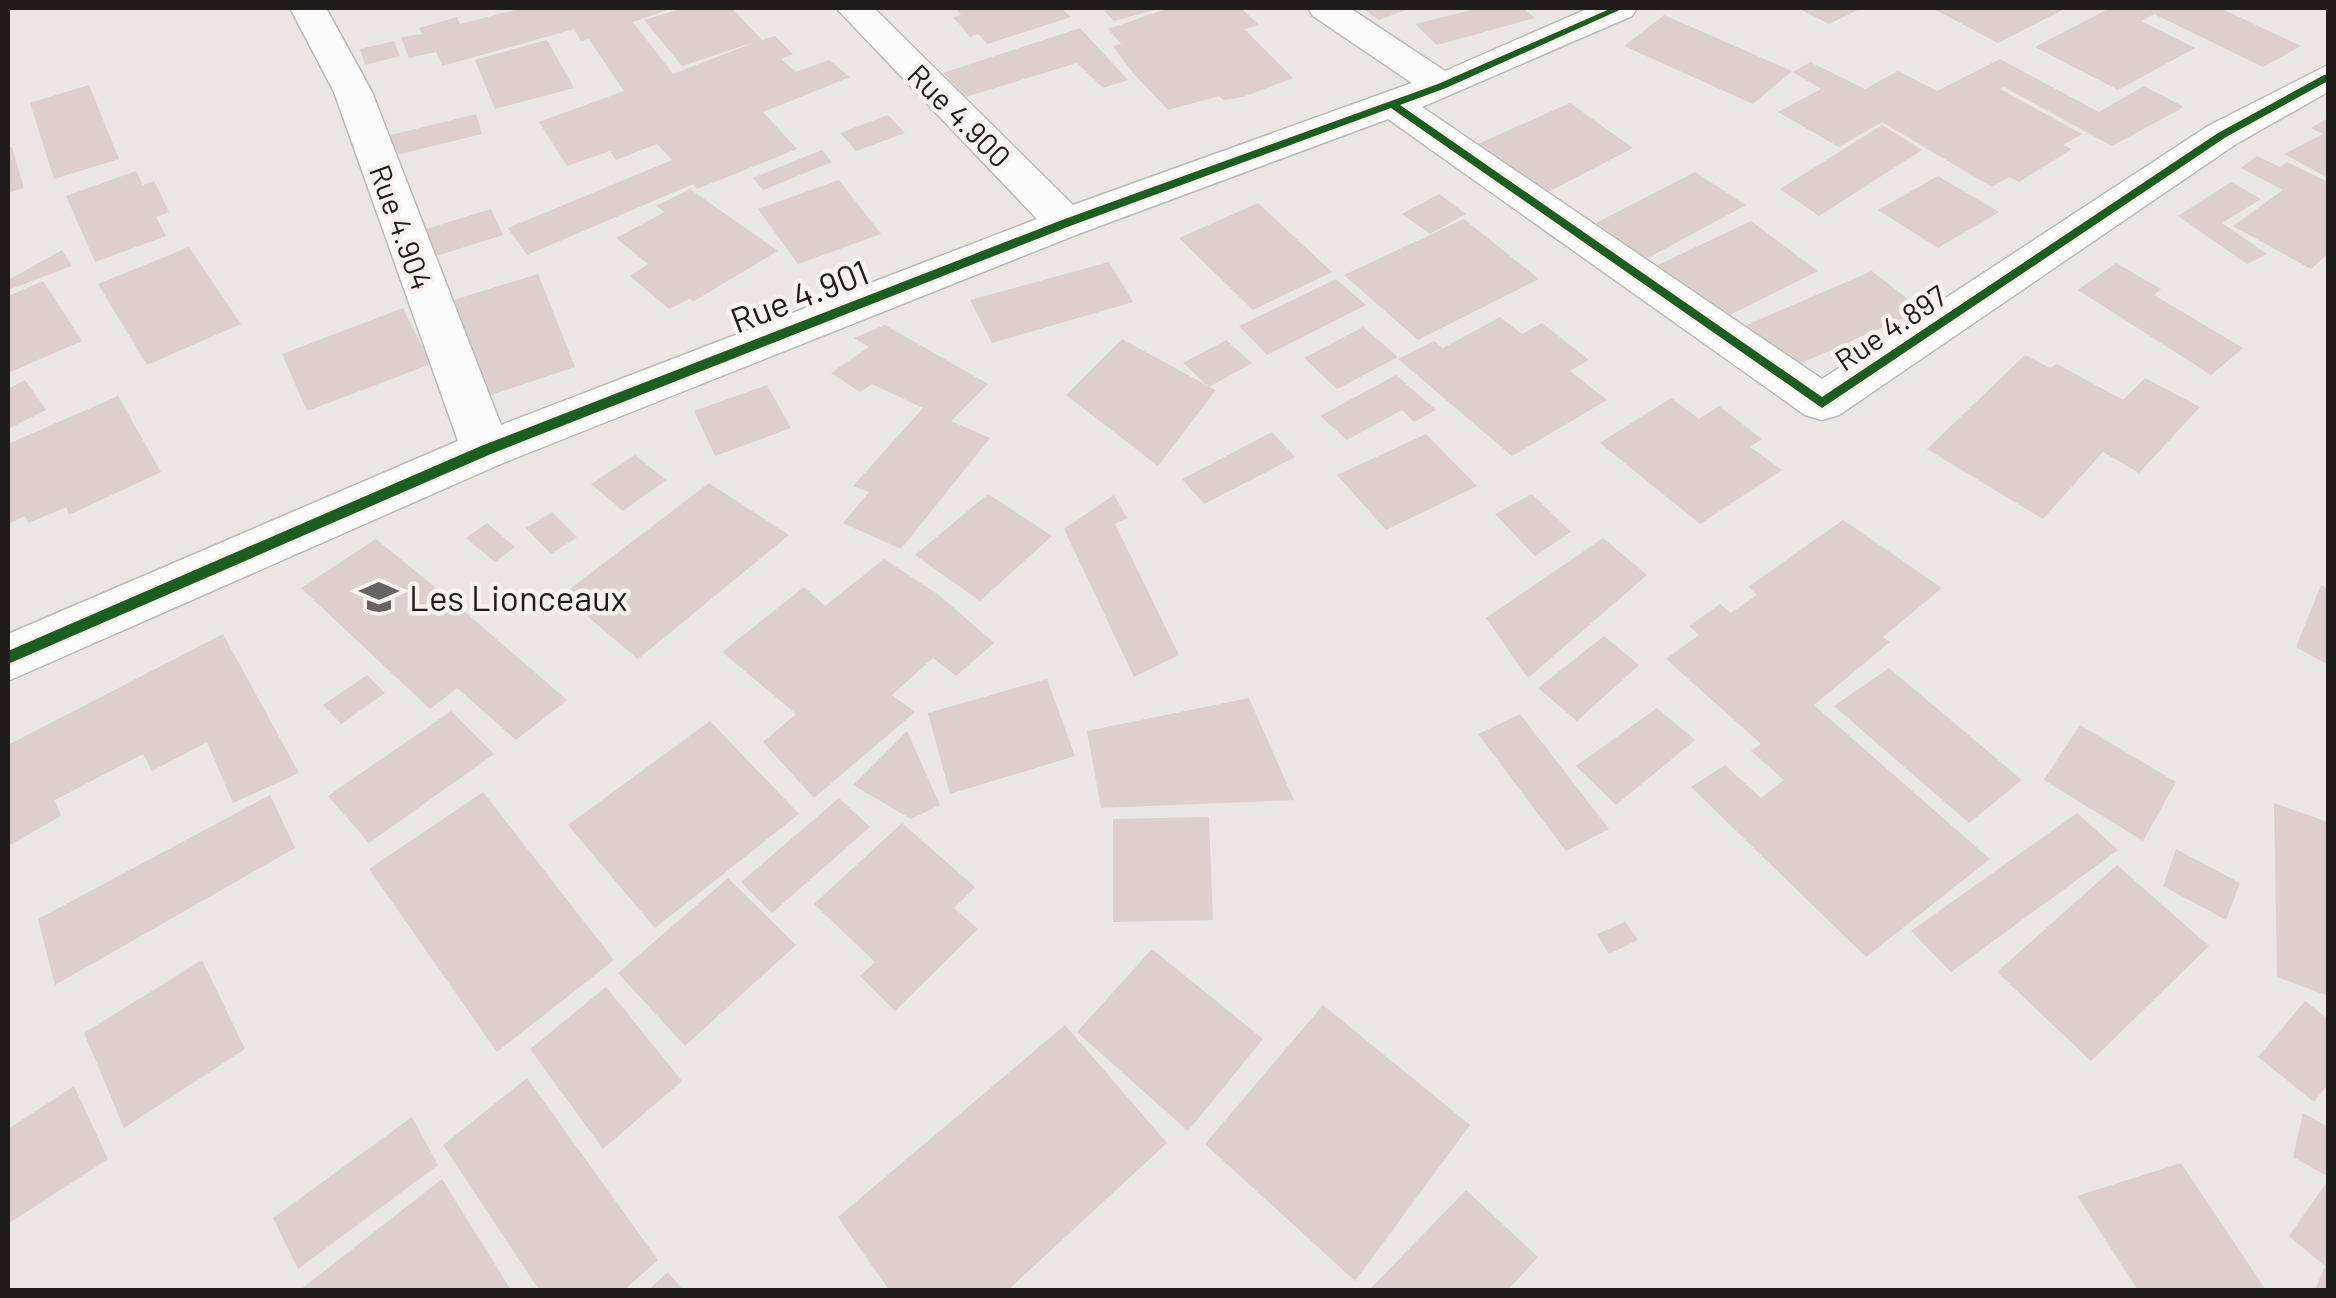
<svg xmlns="http://www.w3.org/2000/svg" width="2336" height="1298" viewBox="0 0 2336 1298" font-family="Barlow,sans-serif">
<style>
.building{fill:#ddcfcc}
.lines{fill:none;stroke-linecap:round;stroke-linejoin:round}
.minor-casing{stroke:#bbb9b8;stroke-width:3}
.minor{fill:#fcfbfb;fill-rule:evenodd}
.cycleway-casing{stroke:#f9f2ef;stroke-width:6}
.cycleway{fill:#1b5e20;fill-rule:evenodd}
.labels{text-anchor:middle;dominant-baseline:central;stroke-width:9;stroke-linejoin:round;paint-order:stroke}
.far-street-label{font-size:30px;fill:#1f1c1b;stroke:#f9f2ef}
.street-label{font-size:35px;fill:#1f1c1b;stroke:#f9f2ef}
.poi-label{font-size:35px;fill:#1f1c1b;stroke:#f9f2ef;text-anchor:start}
</style>
<rect width="100%" height="100%" fill="#e9e6e4"/>
<path class="building" d="M523,8h149l-39,14 40,52 85,-33 -76,25 -38,-46 39,-12h49l30,32 13,-4 18,18 -12,5 15,13 33,-12 21,17 -87,35 34,37 -100,40 -4,-5 -166,71 -19,-27 164,-68 -15,-16 -41,16 -6,-9 -43,15 -28,-44 85,-31 -35,-52 -8,2 -7,-12 -132,37 -6,-14 -27,6 -8,-21 21,-3 -3,-6 38,-11 3,7z
M955,8h106l10,9 -84,27 -9,-10 -8,3 -17,-20 8,-2z
M1114,8h43v1l-43,12 -10,-10z
M1169,8h72l18,17 -15,4 49,49 -50,19 -20,3 -4,-4 -51,14 -35,-37 -20,-27 8,-2 -13,-15z
M1362,8h49l-32,12z
M1480,8h43l12,10 -98,27 -22,-21z
M1798,8h64l-33,16z
M1932,8h134l-68,35z
M2110,8h110l81,38 -38,21 -109,-53 -13,7 54,27 -77,42 -83,-43z
M1664,15l128,56 -39,33 -129,-58z
M1080,28l48,52 -25,8 -26,-25 -112,34 -22,-24z
M547,40l27,48 -79,21 -20,-49z
M394,41l6,15 -35,9 -5,-16z
M2000,59l99,53 45,-26 40,21 -72,39 -108,-59 -4,2 82,45 -19,11 9,4 -53,33 -10,-5 -17,10 -110,-65 -43,25 -61,-35 43,-23 -28,-17 17,-10 55,27 33,-18 39,20z
M89,85l30,74 -65,20 -24,-76z
M1570,103l63,45 -87,45 -68,-49z
M476,114l6,20 -90,22 -5,-20z
M888,115l17,18 -49,18 -16,-18z
M2328,118v60l-44,-24 39,-20 -12,-6z
M1882,125l40,25 -103,66 -39,-27z
M12,147l12,41 -16,5v-45z
M822,150l10,12 -69,28 -10,-12z
M2257,156l23,11 7,-5 41,20v72l-17,15 -78,-43 50,-36 -42,-22z
M136,171l7,14 11,-4 15,31 -13,5 10,19 -71,26 -29,-66z
M1695,172l51,33 -100,54 -50,-36z
M1938,176l61,36 -61,36 -60,-38z
M839,180l42,54 -83,30 -40,-55z
M2231,182l30,17 -39,24 45,31 -20,10 -69,-48z
M690,189l88,62 -84,50 -5,-2 -20,10 -39,-33 18,-12 -32,-26 49,-26 -9,-6z
M1439,194l27,20 -36,20 -28,-20z
M1258,203l74,69 -79,38 -74,-72z
M491,209l12,26 -70,22 -10,-27z
M1464,219l75,60 -121,61 -74,-65z
M1751,221l67,50 -96,48 -66,-53z
M189,247l52,77 -94,41 -49,-81z
M62,250l10,16 -64,24v-17l2,6z
M1109,262l24,40 -141,41 -22,-43z
M2116,263l45,26 -7,6 89,53 -32,27 -133,-85z
M1872,271l50,39 -141,62 -46,-42z
M538,274l37,93 -96,32 -32,-97z
M1336,279l30,26 -99,50 -28,-29z
M43,281l39,60 -74,32v-77z
M403,308l28,56 -124,47 -25,-57z
M1500,317l22,17 20,-11 47,37 -19,11 37,29 -95,56 -114,-97 36,-18 9,7z
M885,325l103,59 -37,37 39,17 -89,111 -58,-26 26,-31 -16,-6 70,-78 -51,-24 -12,8 -29,-19 38,-26 -15,-9z
M1363,327l35,30 -61,32 -33,-31z
M1122,339l86,47 -25,-23 43,-23 26,23 -43,24 7,3 -58,76 -92,-71z
M2025,355l25,13 7,-4 66,36 22,-22 55,29 -61,66 -36,-21 -60,67 -116,-70z
M1396,375l40,35 -22,12 -12,-12 -55,30 -27,-24z
M25,380l21,30 -38,19v-40z
M767,385l24,43 -76,28 -21,-45z
M118,396l43,76 -92,43 -3,-8 -37,16 -4,-7 -17,8v-80z
M1671,398l28,21 20,-13 43,33 -12,8 32,23 -82,54 -100,-81z
M1272,432l23,25 -91,47 -22,-25z
M1426,434l51,52 -91,44 -49,-55z
M635,455l31,25 -43,31 -32,-27z
M709,483l80,52 -151,124 -76,-64z
M988,494l64,42 -72,65 -65,-46z
M1532,494l39,38 -36,24 -40,-42z
M1114,495l13,23 -12,6 64,131 -45,22 -70,-148z
M552,512l25,25 -26,17 -25,-26z
M1843,520l99,68 -59,49 7,5 -76,63 176,154 -124,98 -175,-170 34,-22 36,33 23,-18 -33,-29 10,-7 -95,-85 33,-24 -10,-9 31,-22 11,9 26,-18 -9,-8z
M487,523l28,24 -20,15 -29,-24z
M1603,538l44,37 -119,103 -42,-60z
M376,539l82,67 109,94 -51,40 -59,-52 -27,21 -129,-121z
M884,559l55,36 55,48 -38,33 -23,-18 -41,37 23,17 -101,86 -51,-56 33,-28 -74,-62 82,-65 21,19z
M2321,585l7,4v76l-32,-18z
M223,634l76,139 -66,30 -26,-61 -55,29 -9,-17 -88,46 6,16 -53,30v-101z
M1604,636l35,29 -62,56 -39,-33z
M1889,668l133,112 -53,43 -135,-117z
M367,675l18,18 -44,31 -18,-19z
M1047,679l28,77 -125,38 -22,-81z
M1249,698l45,102 -193,8 -14,-77z
M1657,708l38,32 -79,65 -40,-39z
M451,711l43,43 -125,89 -41,-47z
M1520,714l89,115 -43,22 -88,-117z
M710,721l89,93 -144,114 -87,-103z
M2080,725l96,57 -33,59 -99,-61z
M907,731l33,74 -29,14 -58,-34z
M483,792l131,168 -117,92 -128,-183z
M270,795l25,53 -240,137 -17,-66z
M839,798l31,29 -98,86 -31,-31z
M2274,803l54,19v174l-51,-19z
M2077,813l41,37 -167,122 -40,-41z
M1209,817l4,103 -100,2v-103z
M902,823l73,64 -21,21 24,21 -83,82 -35,-35 15,-14 -61,-58z
M2176,849l64,34 -14,37 -63,-34z
M2117,865l92,81 -118,115 -94,-89z
M728,878l68,67 -111,101 -67,-73z
M1625,922l13,18 -29,14 -12,-20z
M1152,949l111,90 -75,92 -111,-99z
M202,960l43,89 -121,79 -40,-95z
M606,987l76,94 -79,68 -73,-100z
M2305,1001l23,18v65l-14,18 -56,-45z
M1323,1005l147,120 -115,156 -150,-137z
M1065,1025l102,118 -159,147h-119l-51,-73z
M527,1078l131,182 -34,30h-85l-96,-145z
M74,1086l34,73 -100,65v-95z
M2303,1113l25,14 -1,49 -34,-19z
M412,1117l26,48 -140,104 -25,-51z
M2181,1163l85,127h-128l-61,-94z
M442,1179l69,111h-211z
M2328,1180v110h-13l10,-24 -36,-30z
M1466,1190l72,67 -30,33h-135l-2,-2z
M668,1272l15,18h-35z"/>
<g class="lines">
<g class="minor-casing">
<path id="minor" d="M290,8h36l46,84 129,333 536,-206 -201,-211h38l199,197 339,-122 -99,-67 -5,-8h42l95,63 144,-63h48l-5,8 -210,91 400,272 386,-253 120,-61v27l-92,52 -397,271 -17,5 -17,-5 -417,-296 -307,114 -578,230 -495,218v-47l450,-193 -124,-349z"/>
</g>
<use href="#minor" class="minor"/>
<g class="cycleway-casing">
<path id="cycleway" d="M1612,8h12l-178,80 -46,17 422,292 396,-264 106,-58 4,-1v7l-102,56 -404,271 -431,-300 -321,118 -579,228 -483,210v-13l473,-205 581,-226 376,-136z"/>
</g>
<use href="#cycleway" class="cycleway"/>
</g>
<defs>
<g id="school-bare" transform="scale(3)"><path d="M0-5L7-2L0 1L-7-2ZM-4 1L0 2.5L4 1V4Q0 6-4 4Z" fill="#666361" stroke="#f9f2ef" stroke-width="2.5" paint-order="stroke"/></g>
</defs>
<g fill-rule="evenodd">
<use href="#school-bare" x="379" y="597"/>
</g>
<g class="labels">
<g class="far-street-label">
<text transform="translate(960 115) rotate(45)">Rue 4.900</text>
<text transform="translate(402 227) rotate(70)">Rue 4.904</text>
<text transform="translate(1890 327) rotate(-34)">Rue 4.897</text>
</g>
<g class="street-label">
<text transform="translate(799 295) rotate(-21)">Rue 4.901</text>
</g>
<g class="poi-label">
<text x="409" y="597">Les Lionceaux</text>
</g>
</g>
<rect width="2336" height="1298" fill="none" stroke="#1f1c1b" stroke-width="20"/>
</svg>
